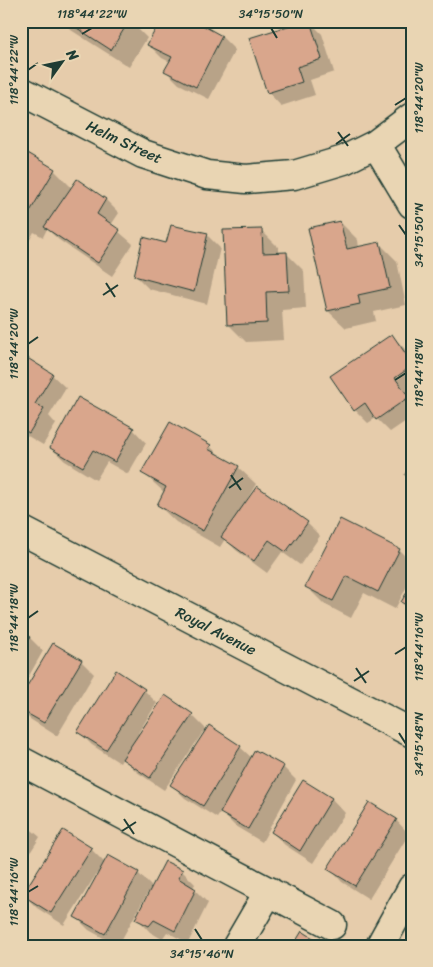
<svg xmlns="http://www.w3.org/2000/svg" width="433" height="967" viewBox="0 0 433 967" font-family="Sriracha,sans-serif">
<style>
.shadow{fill:#0003}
.building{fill:#d9a68c;stroke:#1f3d34}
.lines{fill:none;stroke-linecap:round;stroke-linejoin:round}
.minor-casing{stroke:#1f3d34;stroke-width:31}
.major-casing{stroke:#1f3d34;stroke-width:31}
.minor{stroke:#e9d5b3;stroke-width:28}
.major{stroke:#e9d5b3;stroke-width:28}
.ticks{fill:none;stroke:#1f3d34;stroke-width:2}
.labels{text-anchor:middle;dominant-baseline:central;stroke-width:4;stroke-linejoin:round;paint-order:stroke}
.street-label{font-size:15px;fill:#1f3d34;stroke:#e9d5b3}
.neatline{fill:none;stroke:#1f3d34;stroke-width:2}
.ticks-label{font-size:12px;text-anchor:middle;fill:#1f3d34}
</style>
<rect width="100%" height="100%" fill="#e6ccab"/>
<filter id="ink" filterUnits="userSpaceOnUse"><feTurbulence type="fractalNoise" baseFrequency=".02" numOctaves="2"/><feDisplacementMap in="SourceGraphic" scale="10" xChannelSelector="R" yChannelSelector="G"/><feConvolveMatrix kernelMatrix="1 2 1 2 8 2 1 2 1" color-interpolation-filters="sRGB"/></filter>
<g filter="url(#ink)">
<path class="shadow" d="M63,21h80l-5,8 9,9 -18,29 -58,-37z
M309,21l13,13 12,38 -24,8 5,15 -34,11 -13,-14z
M222,37l13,13 -26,49 -30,-15 -13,-13 4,-9 -8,-4 -13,-13z
M21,151l33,19 18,18 5,-7 29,19 13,13 -8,12 22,19 -21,32 -53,-36 -12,-11 -4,8 -9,-5 -10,18 -3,-2z
M340,222l18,18 1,8 20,-5 18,18 9,44 -32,7 2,9 -30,7 -18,-17z
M261,230l18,18v6l7,-1 18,18 2,37 -24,2 2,30 -38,2 -18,-18z
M207,235l13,13 -13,56 -58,-15 -14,-14 32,-31z
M391,335l13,13 8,11v29l-5,3 5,7v19l-22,15 -14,-14 -8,5 -13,-13z
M21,356l31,19 14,13 -17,28 7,8 -13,21 -22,-13z
M170,424l40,22 11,11 17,10 18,17 -10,17 61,22 13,13 -20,29 -18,-13 -15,21 -31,-23 -11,-11 -5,8 -44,-25 -18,-17 7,-12 -22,-20z
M133,429l13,14 -18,31 -21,-12 -11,18 -31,-19 -14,-13z
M399,550l13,13v14l-17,32 -31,-16 -13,25 -27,-14 -17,-17z
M21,633l9,5 13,13 -22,39z
M81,661l13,13 -37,62 -27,-17 -9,-8v-13z
M144,690l13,13 -19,30 2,1 52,-19 15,15 33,17 12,11 31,9 13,13 -34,62 -27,-16 -14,-14 -4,6 -32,-20 -13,-13 33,-52 -2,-1 -39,58 -27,-18 -14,-14 -3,5 -28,-18 -13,-13z
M304,782l28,17 13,14 -32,50 -28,-18 -13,-13z
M396,820l13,14 -40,65 -27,-17 -13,-14z
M21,821l19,16 -19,30z
M91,849l14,14 33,10 15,15 29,-17 13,13 -2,4 15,15 -20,40 -21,-11 -5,7 -12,-7 -13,-14 13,-24 -2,-2 -30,54 -29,-16 -14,-14 24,-42 -2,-1 -33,52 -27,-17 -13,-13z"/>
<path class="building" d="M66,21h63l-18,29z
M160,21h35l27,15 -26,51 -32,-16 8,-14 -25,-12z
M304,21h6l12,38 -25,8 5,15 -35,11 -18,-55z
M21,149l34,20 -30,51 -4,-2z
M77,179l29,20 -9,15 23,16 -22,33 -54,-36z
M340,221l7,28 33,-7 10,46 -32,7 2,9 -33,7 -19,-83z
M171,225l37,8 -14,59 -60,-16 9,-39 23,6z
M262,229l1,24 24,-1 2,39 -23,1 1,31 -40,2 -4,-95z
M392,334l20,29v3l-17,12 14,19 -33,23 -11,-17 -11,8 -24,-35z
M21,354l32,20 -18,30 9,5 -15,24 -8,-5z
M78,397l56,31 -19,34 -22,-12 -10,17 -33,-19z
M170,422l41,23 -3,4 31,17 -36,65 -46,-26 9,-18 -25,-14z
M412,460v18l-7,-3z
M257,486l51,36 -22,30 -17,-12 -15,21 -33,-24z
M340,519l60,30 -22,43 -32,-16 -13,25 -28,-14z
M412,584v25l-11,-7z
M21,632l9,5 -9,16z
M53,643l29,17 -38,63 -23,-13v-14z
M116,670l29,19 -39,61 -29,-18z
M165,695l28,19 -43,64 -28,-19z
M209,725l32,21 -38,60 -33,-21z
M255,750l29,16 -36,63 -28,-16z
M303,780l29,18 -32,53 -29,-19z
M369,802l28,17 -42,67 -28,-17z
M21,819l6,4 -6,10z
M63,830l29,18 -41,65 -29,-18z
M108,855l31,17 -34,62 -31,-17z
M165,861l18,9 -5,8 18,11 -21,42 -21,-11 -5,6 -14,-7z
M302,931l24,15h-33z"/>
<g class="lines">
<g class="minor-casing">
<path id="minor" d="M21,91l122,63 64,21 39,4 48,-4 50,-15 32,-16 36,-27
M376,144l36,60
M21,761l311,164
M237,946l32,-55
M380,946l32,-58"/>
</g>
<g class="major-casing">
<path id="major" d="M21,530l391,203"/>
</g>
<use href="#minor" class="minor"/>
<use href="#major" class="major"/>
</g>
</g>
<path class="ticks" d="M271,28l6,10M82,34l10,-6M28,70l10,-7M395,105l11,-7M338,132l10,14M336,144l14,-10M399,225l7,10M106,283l9,14M103,295l15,-10M28,344l10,-7M395,380l11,-7M231,475l10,15M229,488l14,-10M28,618l10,-7M395,654l11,-7M356,668l10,15M354,681l15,-10M399,733l7,11M124,819l10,15M122,831l14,-9M28,892l10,-6M195,929l7,11"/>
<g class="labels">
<g class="street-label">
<text transform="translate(124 142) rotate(25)">Helm Street</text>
<text transform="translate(216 631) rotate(27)">Royal Avenue</text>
</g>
</g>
<rect width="433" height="967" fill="none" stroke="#e9d5b3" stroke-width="55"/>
<g transform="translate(62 62) rotate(57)" stroke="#e9d5b3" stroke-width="4" paint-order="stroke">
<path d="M0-4L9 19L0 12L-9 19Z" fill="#1f3d34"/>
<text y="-8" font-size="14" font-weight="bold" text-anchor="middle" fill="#1f3d34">N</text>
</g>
<rect x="28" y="28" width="378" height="912" class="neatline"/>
<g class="ticks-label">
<text x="92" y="18">118°44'22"W</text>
<text x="271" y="18">34°15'50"N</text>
<text transform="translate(14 70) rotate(-90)" y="4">118°44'22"W</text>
<text transform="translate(419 98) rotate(-90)" y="4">118°44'20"W</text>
<text transform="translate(419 235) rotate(-90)" y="4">34°15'50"N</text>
<text transform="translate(14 344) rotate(-90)" y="4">118°44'20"W</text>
<text transform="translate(419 373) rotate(-90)" y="4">118°44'18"W</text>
<text transform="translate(14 618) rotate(-90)" y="4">118°44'18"W</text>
<text transform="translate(419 647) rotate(-90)" y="4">118°44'16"W</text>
<text transform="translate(419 744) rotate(-90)" y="4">34°15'48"N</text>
<text transform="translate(14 892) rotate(-90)" y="4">118°44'16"W</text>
<text x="202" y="958">34°15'46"N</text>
</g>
</svg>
